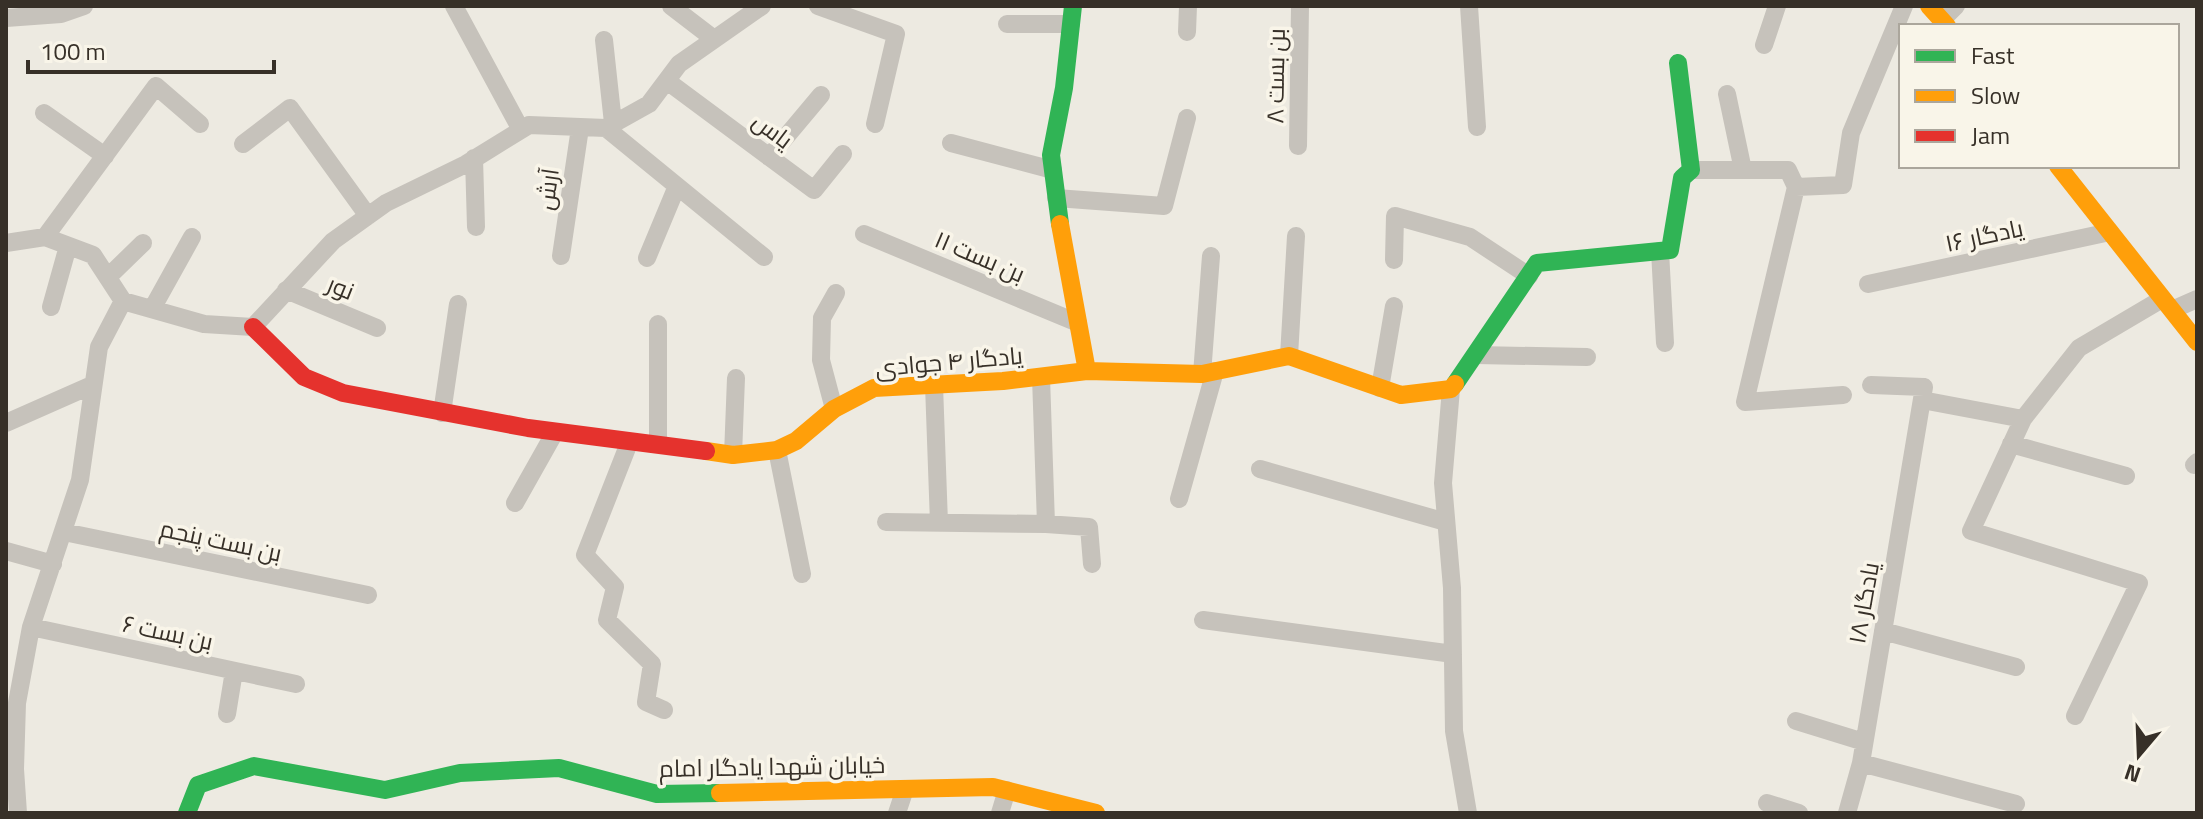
<svg xmlns="http://www.w3.org/2000/svg" width="2203" height="819" viewBox="0 0 2203 819" font-family="'Titillium Web',Cairo,sans-serif">
<style>
.lines{fill:none;stroke-linecap:round;stroke-linejoin:round}
.street{stroke:#c6c2bb;stroke-width:18}
.fast{stroke:#30b455;stroke-width:18}
.slow{stroke:#ff9f0a;stroke-width:18}
.jam{stroke:#e5322d;stroke-width:18}
.labels{text-anchor:middle;dominant-baseline:central;stroke-width:7;stroke-linejoin:round;paint-order:stroke}
.street-label{font-size:24px;fill:#373028;stroke:#f9f5e9}
</style>
<rect width="100%" height="100%" fill="#edeae1"/>
<g class="lines">
<path class="street" d="M454,6l67,124
M671,6l43,33
M818,6l78,28 -21,90
M1469,6l8,121
M6,18l55,-4 23,-8
M1942,20l14,-14
M1007,24h64
M1187,32l1,-26
M604,40l9,83
M1764,45l13,-39
M667,81l147,109 29,-36
M1727,94l16,76
M44,113l61,43
M606,128l158,129
M951,143l102,27
M243,144l47,-36 78,108
M1298,146l2,-140
M769,157l52,-62
M474,158l2,69
M1691,170h97l8,17
M1056,198l108,8 23,-88
M864,234l214,89
M45,237l111,-151 44,38
M6,243l39,-6 48,18 30,46
M1660,251l5,92
M561,256l19,-128
M647,258l30,-72
M1394,260l1,-44 75,21 59,39
M108,277l35,-34
M1868,284l242,-52
M286,290l91,38
M51,307l17,-61
M152,309l40,-72
M2172,310l25,-11
M658,324v119
M1476,355l111,2
M1289,356l7,-120
M1202,374l9,-118
M1041,377l5,147
M934,385l5,138
M1380,388l14,-82
M1451,389l-8,94 9,105 2,143 14,82
M1843,395l-98,7 51,-215 47,-2 8,-52 53,-127
M1922,400l101,19
M834,409l-13,-49 1,-42 14,-25
M442,413l16,-109
M6,423l86,-38
M629,443l-44,112 30,32 -8,33 45,44 -6,38 18,8
M2011,444l115,32
M777,450l25,124
M733,455l3,-77
M2194,465l3,-3
M1260,469l186,53
M1179,499l36,-128
M515,503l40,-71
M886,522l160,2 43,3 3,37
M64,532l304,63
M6,551l47,13
M1203,620l250,34
M31,627l265,57
M1883,631l133,36
M227,714l7,-43
M2075,716l64,-133 -168,-52 52,-112 56,-71 83,-49
M1796,721l68,21
M1861,763l155,41
M1767,803l32,10
M18,813l-3,-44 2,-66 14,-76 49,-147 19,-133 24,-46 81,23 49,3 80,-86 53,-38 80,-39 63,-39 77,3 43,-24 30,-40 83,-58
M897,813l8,-24
M1000,813l7,-23
M1847,813l14,-50 63,-376 -53,-2"/>
<path class="fast" d="M1060,224l-9,-69 13,-67 9,-82
M1455,384l82,-121 133,-13 12,-72 9,-8 -13,-107
M187,813l11,-28 56,-19 131,24 75,-17 99,-5 98,26 63,-1"/>
<path class="slow" d="M1929,6l18,20
M2058,166l139,176
M1087,371l115,3 87,-18 112,39 50,-6 4,-5
M706,451l27,4 44,-5 19,-9 38,-32 40,-21 129,-7 84,-10 -27,-147
M720,793l273,-6 103,26"/>
<path class="jam" d="M253,327l51,50 39,16 185,35 178,23"/>
</g>
<g class="labels">
<g class="street-label">
<text transform="translate(1275 76) rotate(-89)">بن بست ۸</text>
<text transform="translate(773 130) rotate(37)">یاس</text>
<text transform="translate(547 189) rotate(-82)">آرش</text>
<text transform="translate(1984 235) rotate(-12)">یادگار ۱۶</text>
<text transform="translate(980 256) rotate(23)">بن بست ۱۱</text>
<text transform="translate(341 287) rotate(22)">نور</text>
<text transform="translate(949 361) rotate(-5)">یادگار ۴ جوادی</text>
<text transform="translate(221 540) rotate(12)">بن بست پنجم</text>
<text transform="translate(1863 603) rotate(-80)">یادگار ۱۸</text>
<text transform="translate(168 632) rotate(12)">بن بست ۶</text>
<text transform="translate(772 766) rotate(-1)">خیابان شهدا یادگار امام</text>
</g>
</g>
<rect width="2203" height="819" fill="none" stroke="#373028" stroke-width="16"/>
<rect x="1899" y="24" width="280" height="144" fill="#f9f5e9" stroke="#aba69c" stroke-width="2"/>
<rect x="1915" y="50" width="40" height="12" fill="#30b455" stroke="#aba69c" stroke-width="2"/>
<text x="1971" y="64" font-size="24" fill="#373028">Fast</text>
<rect x="1915" y="90" width="40" height="12" fill="#ff9f0a" stroke="#aba69c" stroke-width="2"/>
<text x="1971" y="104" font-size="24" fill="#373028">Slow</text>
<rect x="1915" y="130" width="40" height="12" fill="#e5322d" stroke="#aba69c" stroke-width="2"/>
<text x="1971" y="144" font-size="24" fill="#373028">Jam</text>
<g transform="translate(2139 755) rotate(199)" stroke="#f9f5e9" stroke-width="6" paint-order="stroke">
<path d="M0-6L14 30L0 20L-14 30Z" fill="#373028"/>
<text y="-12" font-size="22" font-weight="bold" text-anchor="middle" fill="#373028">N</text>
</g>
<path d="M28 60v12h246v-12" fill="none" stroke="#373028" stroke-width="4"/>
<text x="40" y="60" font-size="24" fill="#373028" stroke="#f9f5e9" stroke-width="6" paint-order="stroke">100 m</text>
</svg>
